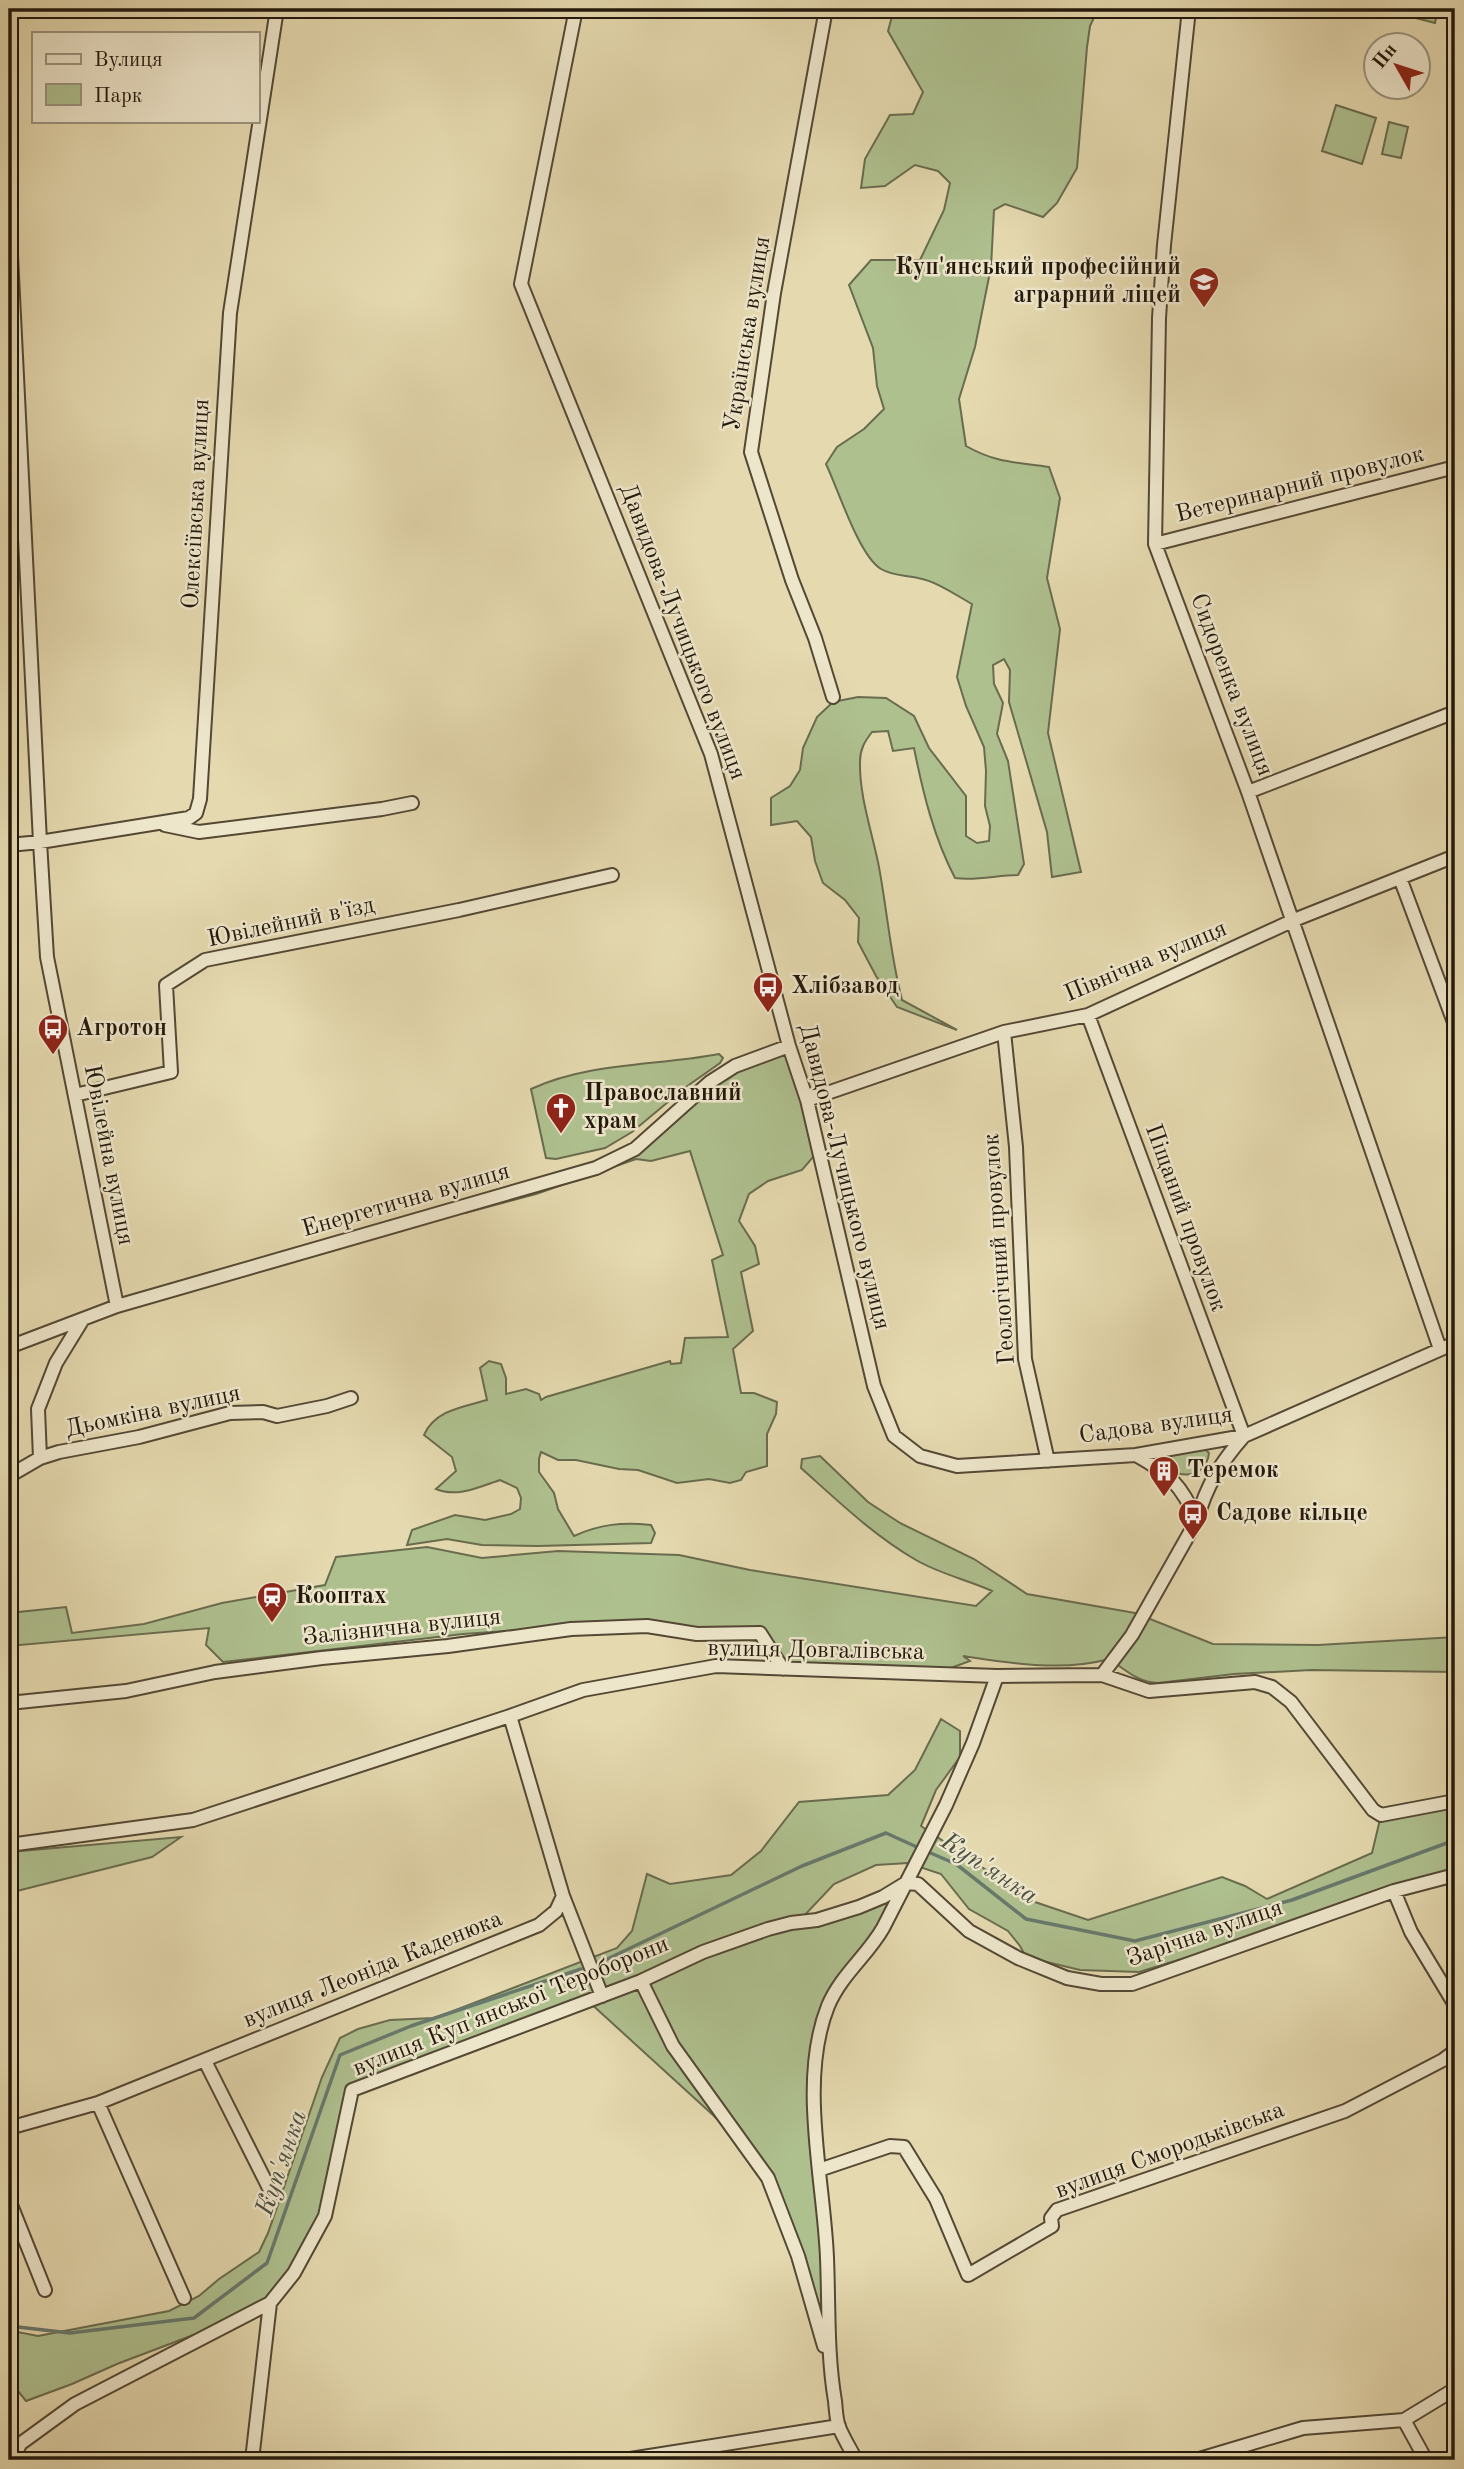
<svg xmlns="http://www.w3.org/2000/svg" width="1464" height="2469" viewBox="0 0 1464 2469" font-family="'Old Standard TT',serif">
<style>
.green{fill:#afc08f;stroke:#696c4e;stroke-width:2}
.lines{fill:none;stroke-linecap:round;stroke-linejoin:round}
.stream{stroke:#68796d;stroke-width:3.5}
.minor-casing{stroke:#544835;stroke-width:16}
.minor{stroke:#eee6cb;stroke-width:12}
.labels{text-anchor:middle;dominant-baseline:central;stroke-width:5;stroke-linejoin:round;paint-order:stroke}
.poi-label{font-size:24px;font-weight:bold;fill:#23180c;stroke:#eee6cb;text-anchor:start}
.street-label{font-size:24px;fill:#23180c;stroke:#eee6cb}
.water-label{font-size:26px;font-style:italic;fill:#4b5144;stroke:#eee6cb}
</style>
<rect width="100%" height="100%" fill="#e5d9af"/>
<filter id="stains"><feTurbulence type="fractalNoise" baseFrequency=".00286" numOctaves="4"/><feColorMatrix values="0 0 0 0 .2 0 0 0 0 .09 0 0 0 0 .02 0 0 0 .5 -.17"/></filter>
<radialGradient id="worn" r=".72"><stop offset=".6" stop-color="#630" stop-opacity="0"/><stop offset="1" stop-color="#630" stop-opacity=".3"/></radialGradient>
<path class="green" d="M894,9h204l-8,17 -3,21 -10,121 -20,35 -14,14 -38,-13 -11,6 -3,57 -16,80 -16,52 7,47c30,17 49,16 83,21l11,31 -13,80 13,51 -12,104 33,139 -29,5 -5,-45 -38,-130 1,-32 -6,-11 -11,6 1,19 9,19 -6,31 11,27 16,103 -6,11c-21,0 -41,6 -63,3 -21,-40 -32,-85 -41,-130l-21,3 -5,-20 -16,1c-7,9 -12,17 -12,29 -1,33 11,68 18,101 9,46 12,92 24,138l55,30 -60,-23 -21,-31 -18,-34 1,-24 -14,-18 -22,-17 -8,-22 -4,-24 -14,-16 -26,4v-27l19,-12 10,-16 3,-22 14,-31 16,-15 25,-5 28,1 28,18 15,32 37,48v40l11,7 12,-2 1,-15 -5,-20 1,-35 -2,-24 -18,-41 -9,-29 15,-73c-18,-10 -34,-22 -54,-26 -13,-3 -25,-2 -37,-9 -22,-13 -43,-80 -55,-105l11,-17 27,-18 20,-20 -7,-23 -4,-38 -24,-63 22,-25h49l24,-50 6,-27 -12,-12 -23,-6 -30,21 -24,2 4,-29 25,-44 23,-1 10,-22 -35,-61z
M1410,9h28l-3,14 -27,-7z
M1336,105l40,13 -14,46 -40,-13z
M1389,122l19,5 -7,31 -19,-4z
M789,1046l31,103 -18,21 -34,11 -19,13 -10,27 16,25 4,18 -18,8 12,59 -20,18 8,44h13l23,9 -1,12 -9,20v32l-21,6 -5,8 -11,3 -21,-4 -32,4 -39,-13 -19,-1 -43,-9h-18l-17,-8 -2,7v13l15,21 4,16 16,27c27,-12 48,-14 77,-11l4,8 -4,10 -113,3 -56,-1 -35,-6 -40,6 5,-15 43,-15 30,5 26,-6 9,-5 1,-11 -4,-10 -17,-8c-21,7 -43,18 -64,9l20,-18 -4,-14 -28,-22c11,-25 39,-28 63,-35l-7,-32 9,-7 12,3 5,14v16l20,-5 13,5 2,6 5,-3 124,-36 1,3 10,-1 4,-25 43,-1 -16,-77 11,-5 -33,-104 -39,10 -15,-2 -100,35 -71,19 170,-64 73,-66z
M719,1054l4,4 -3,5 -34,24 -54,45 -27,16 -49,11 -10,-1 -15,-69c58,-27 126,-23 188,-35z
M1203,1447l6,6c-3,29 -41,28 -51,1z
M820,1456l48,46 32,21 74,36 53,35 108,19 78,31 105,1 137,-8v35l-144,-2 -77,4 -76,9c-21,-1 -32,-13 -49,-24 -47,13 -99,4 -146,-3l7,5 -22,8 -161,-3 -13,-23 -77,-9 -66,-12 -168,12 -240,28 -17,-17 3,-17 -200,18v-33l57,-6 6,26 72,-9 78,-21 103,-18 11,-28 91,-10 55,11 76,-7 121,4 71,15 226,36 16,-15c-24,-11 -52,-17 -76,-31 -43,-25 -78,-59 -115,-92l1,-9z
M941,1719l19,12v26l-24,33 -15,36 111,75 56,19 134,-43 23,9 22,13 105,-46 9,-38 74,-14v74l-316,97 -59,-2 -54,-13 -6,-11 -12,-15 -39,-22 -28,-35 -33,-11 -32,2 -42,19 -34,36 35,-6 71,-31 -70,108 -22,86 15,288 -59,-182 -21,-31 -35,-36 -126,-115 -235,89 -24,108 -22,49 -37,56 -24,12 -129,49 -45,20 -46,17 -17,-21v-72l8,24 21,4 131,-25 30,-15 20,-17 40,-27 9,-19 54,-156 18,-39 18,-9 32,-9 45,-2 182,-70 15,-17 15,-57 23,10 61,-9 30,-24 38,-49 89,-7 27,-25z
M181,1837l-29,20 -143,36v-41z"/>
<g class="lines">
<path class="stream" d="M926,1851l30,13 70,55 109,22 157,-41 163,-60
M599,1963l203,-97 84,-33 33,15
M9,2326l61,7 124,-15 73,-55 73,-208 71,-29 170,-57"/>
<g class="minor-casing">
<path id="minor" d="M576,9l-55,275 190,470 78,292 18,54 67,286 20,50 26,20 37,10 179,-11 108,-19 211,-93
M826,9l-52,284 -23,159 41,128 23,58 18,59
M1189,9l-25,236 -5,73 -4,226 93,248 192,557
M9,215l31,627 7,115 70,349
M1155,544l300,-77
M1248,792l207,-80
M165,825l34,7 183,-23 30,-6
M9,845l31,-3 149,-24 7,-5 4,-14 30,-486 47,-304
M1400,878l55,147
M1088,1015l156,421c-23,26 -38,50 -47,84
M1004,1032l12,115 9,212 23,102
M75,1095l96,-23 -5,-87 39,-25 254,-50 153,-35
M807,1100l197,-68 84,-17 206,-95 161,-64
M9,1347l108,-41 479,-138 39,-19 75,-67 25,-16 54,-20
M40,1458l-2,-49 18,-46 27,-44
M9,1476l31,-18 19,-6 80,-15 91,-24 33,-1 14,4 50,-10 24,-8
M1102,1675l30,-40 65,-115c-16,-35 -27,-46 -61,-65
M9,1703l117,-12 89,-19 107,-14 126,-12 123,-17 76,-3 50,8 63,-1 23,36
M9,1845l184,-25 317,-104 73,-26 133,-24 281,10 105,-1 47,16 106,-9 17,5 19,15 82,108 8,5 74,-14
M1394,1891l17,41 44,73
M563,1896l39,100
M641,1981l32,65 95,132 30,78 26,90
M205,2061l67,133
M98,2103l86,195
M9,2128l89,-25 441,-178 17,-14 7,-15 -53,-180
M819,2170l71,-24 14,1 32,52 32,76 84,-49 -1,-8 6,-8 288,-99 98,-51 12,-9
M9,2200l36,90
M1404,2420l22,40
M9,2444h11l55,-40 195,-101 24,-30 31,-57 27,-126 289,-109 62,-29 65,-23 23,-6 26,-3 42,-13 24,-10 23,-14 12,1 51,47 49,27 49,20 34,6h31l262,-93 61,-16
M13,2460l7,-16
M252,2460l18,-157
M624,2460l215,-34
M856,2460c-5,-10 -12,-21 -17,-33 -3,-8 -3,-17 -4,-26 -8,-47 -6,-95 -8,-143 -3,-78 -29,-177 1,-252 13,-31 39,-50 55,-78l63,-123 27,-62 24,-67
M1196,2460l107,-32 101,-8 51,-31"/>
</g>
<use href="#minor" class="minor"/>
</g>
<defs>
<g id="university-pin" transform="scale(1.575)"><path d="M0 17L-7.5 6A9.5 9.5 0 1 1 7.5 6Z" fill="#8f2418" stroke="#eee6cb"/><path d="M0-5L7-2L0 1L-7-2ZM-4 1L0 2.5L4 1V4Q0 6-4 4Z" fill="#fff"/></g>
<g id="bus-pin" transform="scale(1.575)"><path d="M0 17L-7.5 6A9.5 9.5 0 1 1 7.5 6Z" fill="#8f2418" stroke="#eee6cb"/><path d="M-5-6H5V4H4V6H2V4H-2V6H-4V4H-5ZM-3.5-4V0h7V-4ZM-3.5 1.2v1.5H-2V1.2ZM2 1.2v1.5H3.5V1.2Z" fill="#fff"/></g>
<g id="church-pin" transform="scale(1.575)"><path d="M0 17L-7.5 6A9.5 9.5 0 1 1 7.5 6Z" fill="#8f2418" stroke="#eee6cb"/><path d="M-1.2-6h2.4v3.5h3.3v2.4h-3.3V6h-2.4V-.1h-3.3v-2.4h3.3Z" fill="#fff"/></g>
<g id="building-pin" transform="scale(1.575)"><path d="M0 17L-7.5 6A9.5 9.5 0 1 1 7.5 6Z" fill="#8f2418" stroke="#eee6cb"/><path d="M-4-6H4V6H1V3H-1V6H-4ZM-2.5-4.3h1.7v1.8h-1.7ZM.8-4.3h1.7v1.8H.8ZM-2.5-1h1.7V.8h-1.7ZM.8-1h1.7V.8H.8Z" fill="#fff"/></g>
<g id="station-pin" transform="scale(1.575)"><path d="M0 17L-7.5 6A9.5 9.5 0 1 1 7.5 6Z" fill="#8f2418" stroke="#eee6cb"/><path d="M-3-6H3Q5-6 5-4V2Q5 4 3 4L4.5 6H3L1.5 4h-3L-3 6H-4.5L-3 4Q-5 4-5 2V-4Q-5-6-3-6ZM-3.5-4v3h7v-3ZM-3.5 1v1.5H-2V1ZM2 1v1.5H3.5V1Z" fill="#fff"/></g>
</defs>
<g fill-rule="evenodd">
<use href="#university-pin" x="1204" y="282"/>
<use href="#bus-pin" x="768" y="987"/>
<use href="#bus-pin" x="53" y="1029"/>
<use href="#church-pin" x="561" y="1108"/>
<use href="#building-pin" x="1164" y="1471"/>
<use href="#bus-pin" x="1193" y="1514"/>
<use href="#station-pin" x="272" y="1597"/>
</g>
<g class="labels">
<g class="poi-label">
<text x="1181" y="268" text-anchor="end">Куп'янський професійний<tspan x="1181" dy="28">аграрний ліцей</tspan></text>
<text x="791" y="987">Хлібзавод</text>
<text x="76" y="1029">Агротон</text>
<text x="584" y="1094">Православний<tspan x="584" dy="28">храм</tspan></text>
<text x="1187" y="1471">Теремок</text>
<text x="1216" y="1514">Садове кільце</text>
<text x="295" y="1597">Кооптах</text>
</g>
<g class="street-label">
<text transform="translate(748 334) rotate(-81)">Українська вулиця</text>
<text transform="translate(1300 485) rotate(-14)">Ветеринарний провулок</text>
<text transform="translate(197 504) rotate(-87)">Олексіївська вулиця</text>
<text transform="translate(682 632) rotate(69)">Давидова-Лучицького вулиця</text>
<text transform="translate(1231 685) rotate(69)">Сидоренка вулиця</text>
<text transform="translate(291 923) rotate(-12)">Ювілейний в'їзд</text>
<text transform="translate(1146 962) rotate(-23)">Північна вулиця</text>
<text transform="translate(108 1155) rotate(79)">Ювілейна вулиця</text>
<text transform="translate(844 1177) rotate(76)">Давидова-Лучицького вулиця</text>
<text transform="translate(406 1201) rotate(-16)">Енергетична вулиця</text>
<text transform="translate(1185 1218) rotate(70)">Піщаний провулок</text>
<text transform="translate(1000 1249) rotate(-94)">Геологічний провулок</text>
<text transform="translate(153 1412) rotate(-12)">Дьомкіна вулиця</text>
<text transform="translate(1156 1426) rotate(-8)">Садова вулиця</text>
<text transform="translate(402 1628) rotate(-6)">Залізнична вулиця</text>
<text transform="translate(816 1651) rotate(1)">вулиця Довгалівська</text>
<text transform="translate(1205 1934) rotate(-19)">Зарічна вулиця</text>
<text transform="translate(373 1970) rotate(-22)">вулиця Леоніда Каденюка</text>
<text transform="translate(511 2007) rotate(-22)">вулиця Куп'янської Тероборони</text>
<text transform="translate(1170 2151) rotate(-20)">вулиця Смородьківська</text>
</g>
<g class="water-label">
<text transform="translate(989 1869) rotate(33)">Куп'янка</text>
<text transform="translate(282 2163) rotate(-71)">Куп'янка</text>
</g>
</g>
<rect width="1464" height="2469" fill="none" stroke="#e5d9af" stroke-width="35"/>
<rect x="10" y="10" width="1443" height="2448" fill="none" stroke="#23180c" stroke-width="3.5"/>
<rect x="18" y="18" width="1429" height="2434" fill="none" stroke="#23180c" stroke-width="2"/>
<rect x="32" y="32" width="228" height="91" fill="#eee6cb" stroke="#9d947f" stroke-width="2"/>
<rect x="46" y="54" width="35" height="10" fill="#eee6cb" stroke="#9d947f" stroke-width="2"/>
<text x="94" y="66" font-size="21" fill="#23180c">Вулиця</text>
<rect x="46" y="84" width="35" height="21" fill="#afc08f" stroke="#9d947f" stroke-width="2"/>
<text x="94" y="102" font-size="21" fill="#23180c">Парк</text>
<g transform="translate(1397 66) rotate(309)"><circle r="33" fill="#eee6cb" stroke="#9d947f" stroke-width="2"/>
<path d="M0-5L12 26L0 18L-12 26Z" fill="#8f2418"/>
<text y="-10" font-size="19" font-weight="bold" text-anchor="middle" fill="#23180c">Пн</text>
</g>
<rect width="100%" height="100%" filter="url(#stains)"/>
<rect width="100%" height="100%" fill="url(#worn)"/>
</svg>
